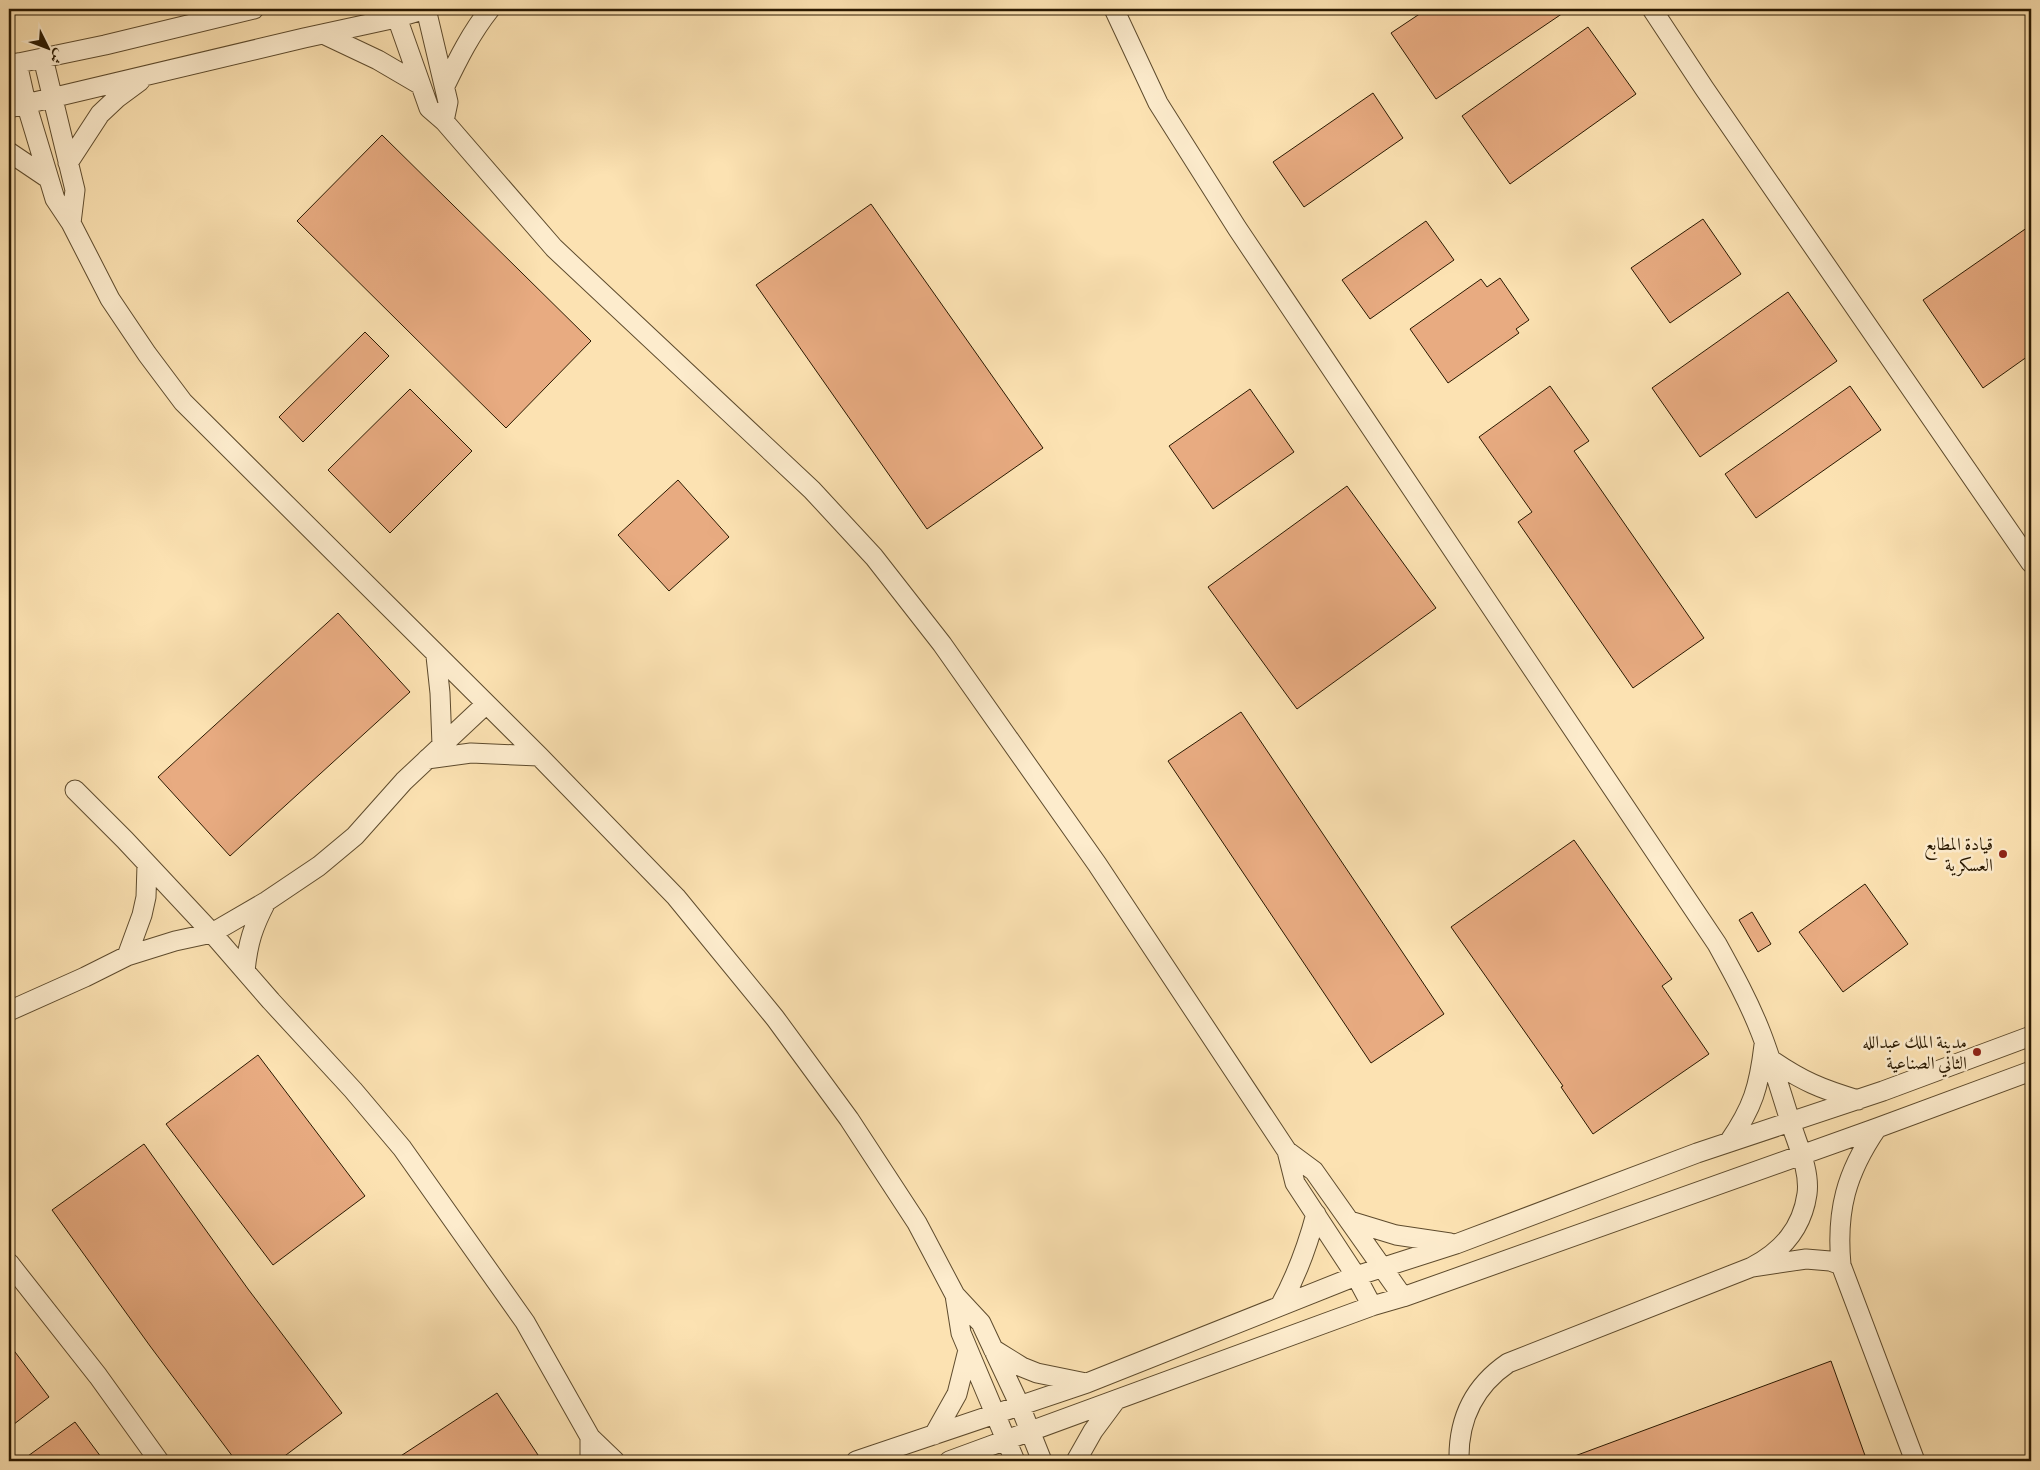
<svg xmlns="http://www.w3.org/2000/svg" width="2040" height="1470" viewBox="0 0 2040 1470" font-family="Alegreya,Amiri,serif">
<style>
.building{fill:#e8ab81;stroke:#2a1901}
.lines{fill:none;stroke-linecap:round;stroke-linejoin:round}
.minor-casing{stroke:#5e4b2d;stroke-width:21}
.minor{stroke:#fdeccd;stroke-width:19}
.poi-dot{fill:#8f2418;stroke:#fdeccd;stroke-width:2}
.labels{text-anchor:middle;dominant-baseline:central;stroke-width:5;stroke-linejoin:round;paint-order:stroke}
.poi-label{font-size:18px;fill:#2a1901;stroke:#fdeccd;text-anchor:end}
</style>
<rect width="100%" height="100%" fill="#fce2b2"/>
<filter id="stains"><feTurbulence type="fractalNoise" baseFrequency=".004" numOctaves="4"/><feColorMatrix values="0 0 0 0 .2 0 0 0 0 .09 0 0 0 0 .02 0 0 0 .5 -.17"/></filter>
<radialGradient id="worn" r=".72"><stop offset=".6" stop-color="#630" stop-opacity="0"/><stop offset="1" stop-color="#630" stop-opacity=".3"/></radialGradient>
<path class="building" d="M1427,9h142l-133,90 -45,-66z
M1588,27l48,67 -126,90 -48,-68z
M1373,93l30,45 -99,69 -31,-45z
M382,135l209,206 -85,87 -209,-207z
M871,204l172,244 -116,81 -171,-244z
M1703,219l38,55 -71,49 -39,-55z
M1426,221l28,39 -84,59 -28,-39z
M2031,225v129l-48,34 -60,-88z
M1500,278l29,42 -13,9 3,4 -71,50 -38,-54 71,-50 6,8z
M1788,292l49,69 -137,96 -48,-69z
M365,332l24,24 -86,86 -24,-25z
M1550,386l39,55 -15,10 130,187 -71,50 -115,-166 14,-10 -53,-75z
M1850,386l31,44 -125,88 -31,-44z
M410,389l62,62 -82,82 -62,-63z
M1250,389l44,63 -81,57 -44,-63z
M678,480l51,57 -60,54 -51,-56z
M1347,486l89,122 -139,101 -89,-122z
M338,613l72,79 -180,164 -72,-79z
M1241,712l203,302 -73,49 -203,-302z
M1574,840l98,139 -10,7 47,68 -116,80 -32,-47 2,-1 -112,-159z
M1865,884l43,60 -65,48 -44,-60z
M1752,912l19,32 -13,8 -19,-32z
M258,1055l107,141 -92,69 -107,-141z
M144,1144l104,145 94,124 -64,48h-42l-86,-115 -98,-136z
M9,1344l40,53 -40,31z
M1831,1361l36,100h-302l-1,-1z
M497,1393l45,68h-149z
M75,1422l29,39h-83z"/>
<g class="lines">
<g class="minor-casing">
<path id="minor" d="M394,9l35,99 15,13 110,127 258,242 62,67 68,87 155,220 190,287 27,20 89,126
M426,9l22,93 -4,19
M1114,9l44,94 79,125 480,716c16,29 32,58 44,89 12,31 21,63 31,94 7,21 18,45 15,67 -5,35 -25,57 -55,73
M1652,9l52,79 327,475
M323,34l55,26 41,24
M43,58l32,132 -4,33
M17,63l9,40 29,96 16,24 39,76 37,55 36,48 356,354 137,141 99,121 74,101 68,104 38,72 26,28 39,83 22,55
M9,65l96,-20 149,-36
M445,86c13,-27 26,-53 45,-77
M9,108l295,-70 92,-20 30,-9
M9,152l40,27
M68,163l32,-49 17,-16 23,-17
M436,656l4,37 2,52
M427,759l44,-6 68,3
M75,790l50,50 87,93 59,68 82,89 49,58 123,174 65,115 25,24
M127,956l15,-41 4,-18 1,-32
M245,971c3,-29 8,-44 21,-69
M9,1011l76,-34 42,-21 48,-15 37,-8 55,-32 52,-35 36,-30 49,-55 81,-76
M1770,1059c32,22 51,30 88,41
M1877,1128c-31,45 -41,83 -36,137l74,196
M1729,1142c24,-35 30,-55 35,-97
M1287,1151l8,32 61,93 16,30
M1350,1221l46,14 54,8
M9,1263l89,113 61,85
M955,1295l6,38 54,128
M1280,1306c17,-31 27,-58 36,-92
M993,1349l29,18 15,6 49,10
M934,1435l23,-41 11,-44
M590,1437v24
M856,1461l231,-78 269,-107 100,-32 241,-91 186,-62 148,-55
M949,1461l423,-155 31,-9 474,-169 154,-57
M1076,1461l17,-30 23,-31
M1459,1461c-1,-41 14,-74 49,-98l244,-96 54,-8 24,2 11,4"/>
</g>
<use href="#minor" class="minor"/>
</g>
<g class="poi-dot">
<circle cx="2003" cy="854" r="5"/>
<circle cx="1977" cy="1052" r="5"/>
</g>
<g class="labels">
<g class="poi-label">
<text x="1993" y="844">قيادة المطابع<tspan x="1993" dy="21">العسكرية</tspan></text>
<text x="1967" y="1042">مدينة الملك عبدالله<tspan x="1967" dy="21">الثاني الصناعية</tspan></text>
</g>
</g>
<rect width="2040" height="1470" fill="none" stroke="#fce2b2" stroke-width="30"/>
<rect x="10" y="10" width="2020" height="1450" fill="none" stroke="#2a1901" stroke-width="2.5"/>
<rect x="15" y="15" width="2010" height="1440" fill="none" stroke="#2a1901"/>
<g transform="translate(48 48) rotate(132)" stroke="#fdeccd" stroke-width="4" paint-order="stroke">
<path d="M0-4L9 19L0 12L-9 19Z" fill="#2a1901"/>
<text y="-8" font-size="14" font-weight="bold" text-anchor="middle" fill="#2a1901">ش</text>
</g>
<rect width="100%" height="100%" filter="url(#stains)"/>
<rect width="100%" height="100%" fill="url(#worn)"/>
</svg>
